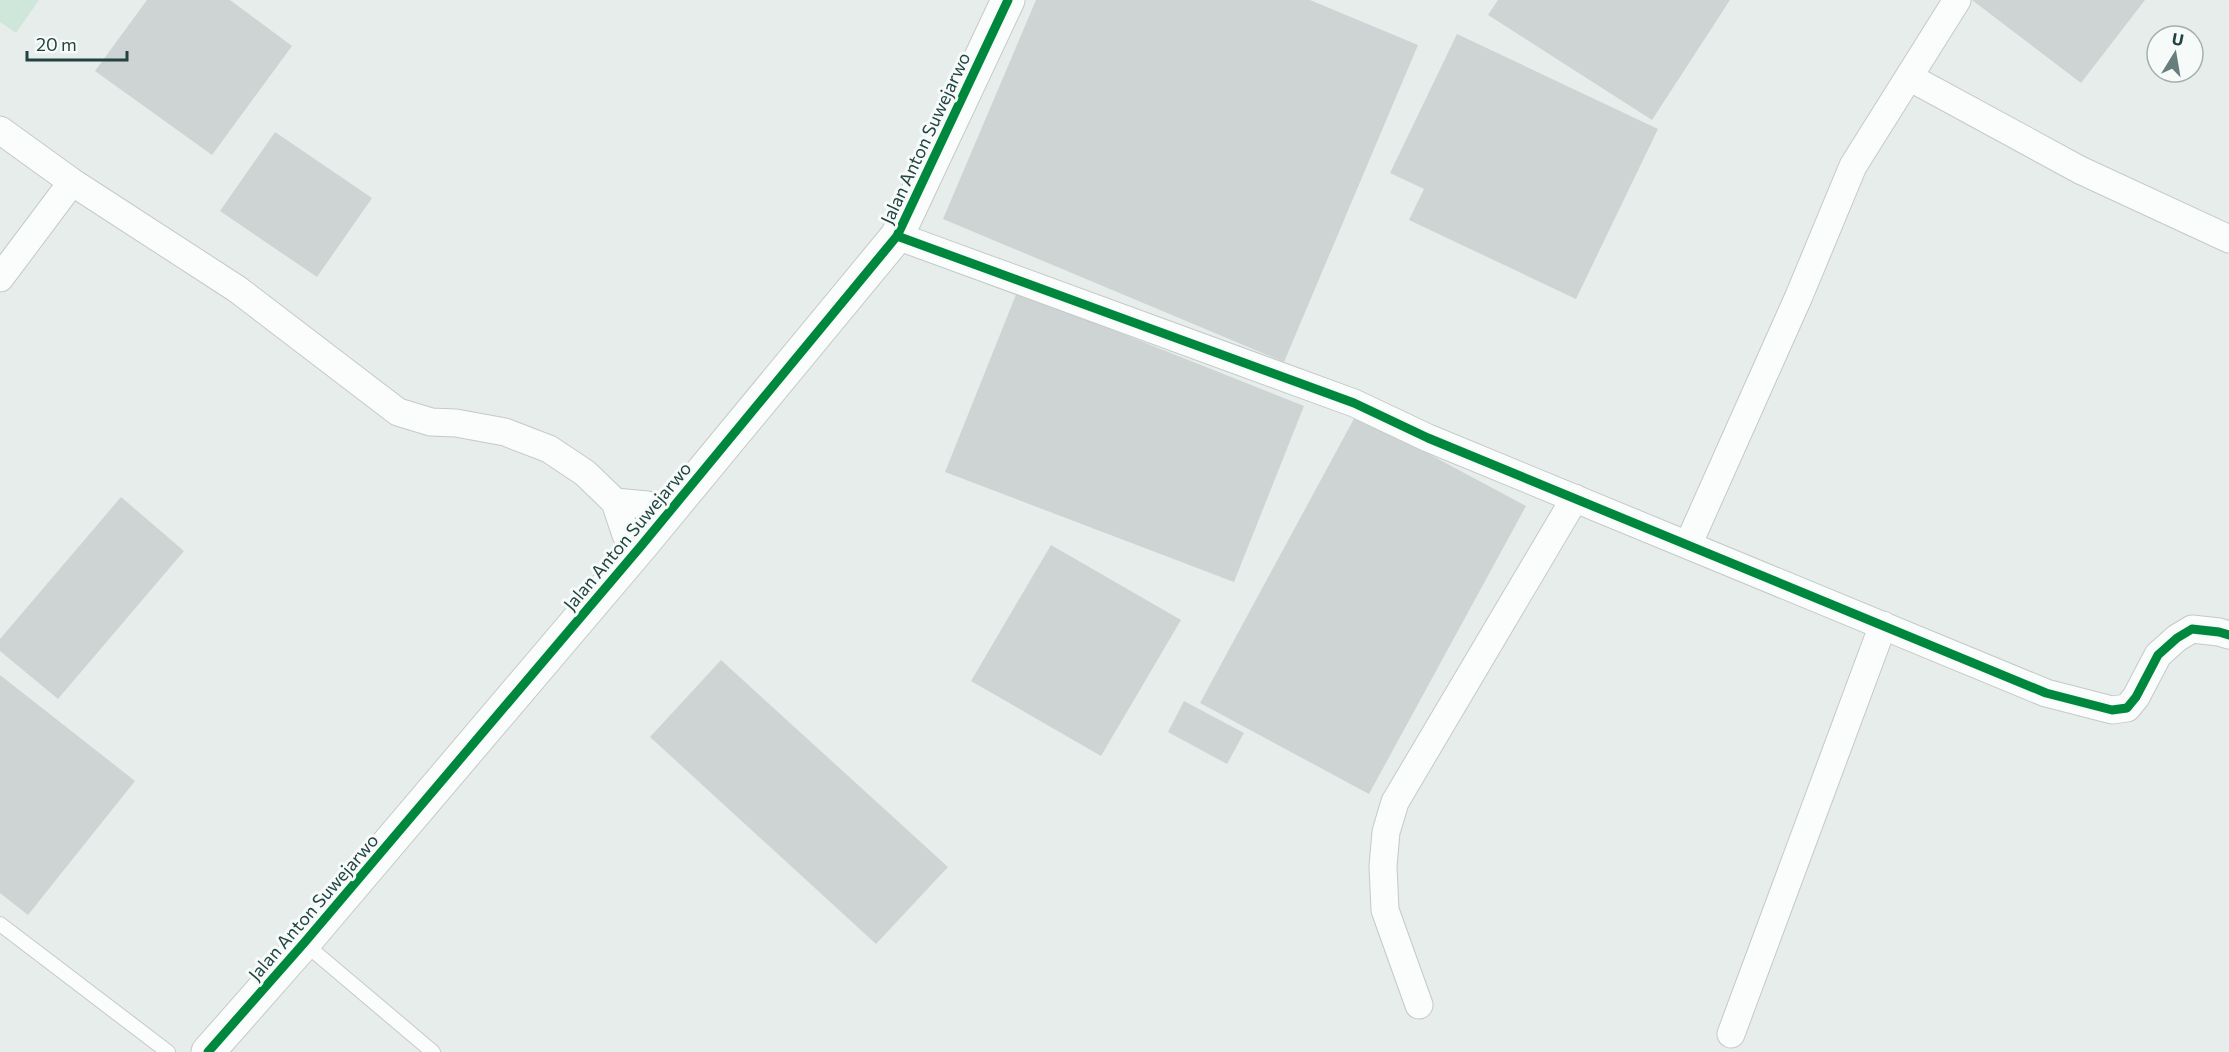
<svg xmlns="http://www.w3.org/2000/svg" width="2229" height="1052" viewBox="0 0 2229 1052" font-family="Commissioner,sans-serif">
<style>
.green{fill:#cfe7da}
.building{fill:#ced4d3}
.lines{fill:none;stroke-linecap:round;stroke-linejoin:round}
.service-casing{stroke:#c4cac8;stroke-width:16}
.minor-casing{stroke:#c4cac8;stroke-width:29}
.tertiary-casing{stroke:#c4cac8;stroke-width:35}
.service{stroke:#fbfcfc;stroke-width:14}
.minor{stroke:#fbfcfc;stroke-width:27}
.tertiary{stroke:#fbfcfc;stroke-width:33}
.cycleway-casing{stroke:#f6fbf9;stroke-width:13}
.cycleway{stroke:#00873e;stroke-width:9}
.labels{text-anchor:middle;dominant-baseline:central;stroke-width:6;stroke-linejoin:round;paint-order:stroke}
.street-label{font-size:18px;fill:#224340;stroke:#f6fbf9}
</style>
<rect width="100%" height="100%" fill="#e7edeb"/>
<path class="green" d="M0,0h39l-23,33 -16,-11z"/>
<path class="building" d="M147,0h83l62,46 -80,109 -117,-84z
M1036,0h274l108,45 -134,317 -341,-143z
M1498,0h232l-78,120 -164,-105z
M1972,0h173l-64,83z
M1457,34l201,95 -82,170 -167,-79 15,-31 -34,-16z
M275,132l97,66 -55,79 -97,-66z
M1017,292l287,114 -70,176 -289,-110z
M1356,415l170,91 -157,288 -169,-91z
M121,497l63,54 -126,148 -58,-48v-12z
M1051,545l130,75 -80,136 -130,-75z
M721,660l227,207 -72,77 -226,-207z
M0,675l135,106 -107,134 -28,-22z
M1184,701l60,32 -17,31 -59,-32z"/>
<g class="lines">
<g class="service-casing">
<path id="service" d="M0,924l168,128
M304,943l129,109"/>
</g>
<g class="minor-casing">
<path id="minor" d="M1909,77l171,93 149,69
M0,130l72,52 165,107 161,123 33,10 25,1 49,9 44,17 36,24 30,29 11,33 15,11
M897,236l457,167 74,35 618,255 66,17 15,-2 9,-11 22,-42 19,-17 15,-9 27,3 10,3
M0,278l72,-96
M615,502l32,3 18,13
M1688,545l111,-249 54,-130 104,-166
M1419,1005l-34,-95 -2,-44 3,-34 9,-30 180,-304
M1731,1034l152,-409"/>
</g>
<g class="tertiary-casing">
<path id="tertiary" d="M208,1052l96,-109 337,-397 256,-310 111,-236"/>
</g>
<use href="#service" class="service"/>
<use href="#minor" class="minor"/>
<use href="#tertiary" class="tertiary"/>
<g class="cycleway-casing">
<path id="cycleway" d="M897,236l457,167 74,35 618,255 66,17 15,-2 9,-11 22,-42 19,-17 15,-9 27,3 10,3
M208,1052l96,-109 337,-397 256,-310 111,-236"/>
</g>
<use href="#cycleway" class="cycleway"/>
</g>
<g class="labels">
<g class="street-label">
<text transform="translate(925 138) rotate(-65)">Jalan Anton Suwejarwo</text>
<text transform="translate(627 536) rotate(-50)">Jalan Anton Suwejarwo</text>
<text transform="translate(313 907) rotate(-49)">Jalan Anton Suwejarwo</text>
</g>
</g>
<g transform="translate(2175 54) rotate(11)"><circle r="28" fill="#f6fbf9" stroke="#a1b1af" stroke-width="1.5"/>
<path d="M0-4.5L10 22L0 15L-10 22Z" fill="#677e7c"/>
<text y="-9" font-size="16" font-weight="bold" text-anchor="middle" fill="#224340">U</text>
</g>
<path d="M27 51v9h100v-9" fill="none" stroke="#224340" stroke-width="3"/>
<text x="36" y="51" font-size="18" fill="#224340" stroke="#f6fbf9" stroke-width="4.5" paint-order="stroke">20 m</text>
</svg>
